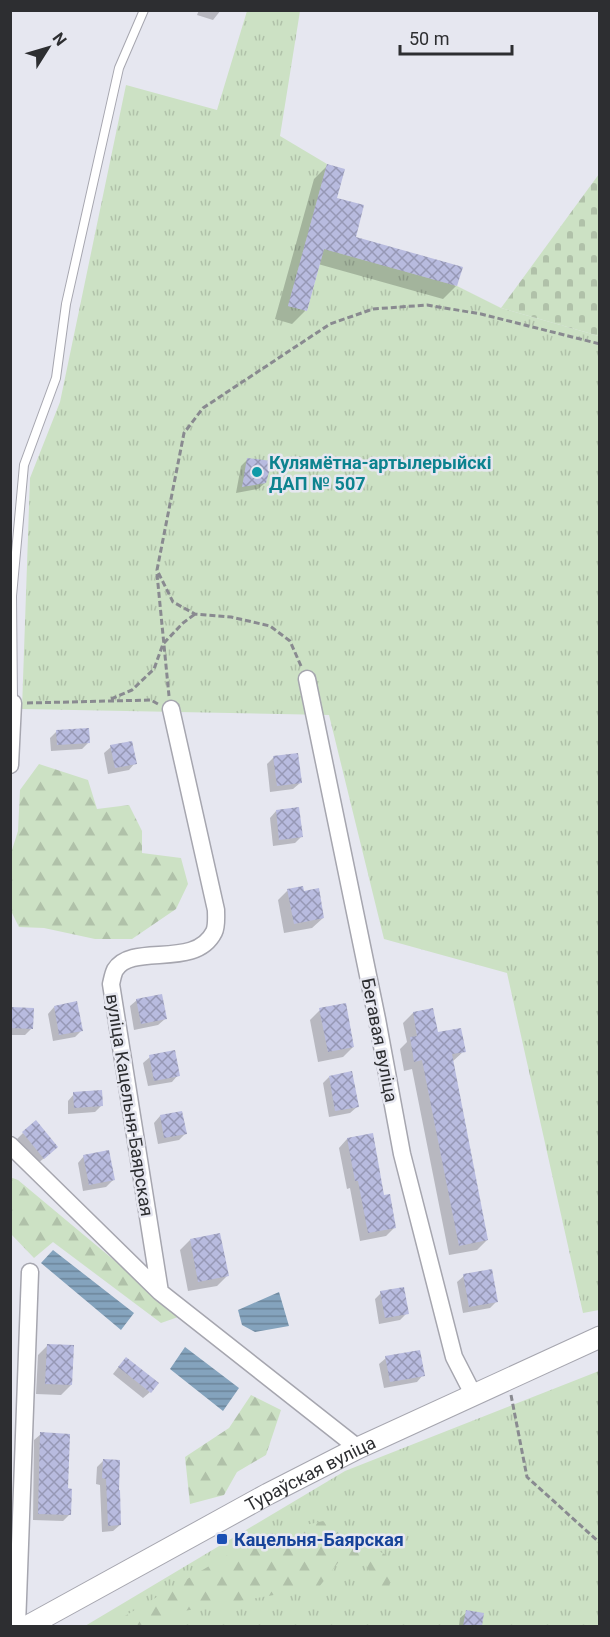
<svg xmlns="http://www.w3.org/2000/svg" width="610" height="1637" viewBox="0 0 610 1637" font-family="Roboto,sans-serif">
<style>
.grass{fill:url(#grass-tufts)}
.forest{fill:url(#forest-firs)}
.cemetery{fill:url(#cemetery-stones)}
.water{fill:url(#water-rules)}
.shadow{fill:#0003}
.building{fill:url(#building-cross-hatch)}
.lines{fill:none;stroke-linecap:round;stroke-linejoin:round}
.service-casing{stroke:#a6a6af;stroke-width:10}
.minor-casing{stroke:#a6a6af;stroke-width:19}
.tertiary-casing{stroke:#a6a6af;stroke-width:23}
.path{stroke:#898a90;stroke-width:3;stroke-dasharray:6 3;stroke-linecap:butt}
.service{stroke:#fff;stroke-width:8}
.minor{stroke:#fff;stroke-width:16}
.tertiary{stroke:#fff;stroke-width:21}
.culture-dot{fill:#0f9aa8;stroke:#e6e7f0;stroke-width:2}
.transit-dot{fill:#1a4fb4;stroke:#e6e7f0;stroke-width:2}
.labels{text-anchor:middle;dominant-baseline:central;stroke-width:5;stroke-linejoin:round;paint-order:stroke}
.culture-label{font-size:18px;font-weight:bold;fill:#0d838f;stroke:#e6e7f0;text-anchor:start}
.street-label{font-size:18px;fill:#2d2e31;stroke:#e6e7f0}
.transit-label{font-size:18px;font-weight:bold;fill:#164399;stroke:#e6e7f0;text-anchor:start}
</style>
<defs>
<pattern id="grass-tufts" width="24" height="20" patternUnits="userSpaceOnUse" patternTransform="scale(1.5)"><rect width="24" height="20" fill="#cce1c4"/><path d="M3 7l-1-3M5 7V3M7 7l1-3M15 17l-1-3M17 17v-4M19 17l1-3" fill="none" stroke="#b0c1a9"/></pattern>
<pattern id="forest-firs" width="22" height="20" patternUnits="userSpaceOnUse" patternTransform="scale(1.5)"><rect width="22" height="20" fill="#cce1c4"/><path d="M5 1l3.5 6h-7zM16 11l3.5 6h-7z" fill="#b0c1a9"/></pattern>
<pattern id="cemetery-stones" width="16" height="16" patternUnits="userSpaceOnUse" patternTransform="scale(1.5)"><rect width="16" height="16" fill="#cce1c4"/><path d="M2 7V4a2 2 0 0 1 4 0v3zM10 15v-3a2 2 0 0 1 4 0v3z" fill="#b0c1a9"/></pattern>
<pattern id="water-rules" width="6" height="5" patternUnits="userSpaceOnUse" patternTransform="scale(1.5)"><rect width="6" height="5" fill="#84a3bd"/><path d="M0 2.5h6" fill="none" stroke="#6c859a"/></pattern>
<pattern id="building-cross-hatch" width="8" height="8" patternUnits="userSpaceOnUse" patternTransform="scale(1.5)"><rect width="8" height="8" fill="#b8bbdf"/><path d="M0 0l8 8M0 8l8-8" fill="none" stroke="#9698b5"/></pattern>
</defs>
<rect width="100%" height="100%" fill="#e6e7f0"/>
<path class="grass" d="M247,11h53l-20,125 47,28 -39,142 19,5 17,-62 133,37 44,22 98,28v974l-16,3 -76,-340 -123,-34 -55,-224 -307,-6 8,-231 30,-76 66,-317 91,25z
M599,1371v255h-514l260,-155z"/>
<path class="forest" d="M39,764l49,16 9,29 32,-4 13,26v22l39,5 7,26 -12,25 -44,30h-37l-51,-11 -25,-1 -8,-16v-58l7,-22 2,-41z
M10,1177l8,3 163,136 -20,7 -108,-81 -19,16 -23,-24z
M251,1395l30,15 -15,45 -29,17 -13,23 -34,9 -5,-47 44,-29z
M323,1521l63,34 8,23 -7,9 -11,-2 -10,-20 -25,-6 -22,28 -135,24 -24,15h-52l152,-90z"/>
<path class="cemetery" d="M599,174v162l-98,-28z"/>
<path class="water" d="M53,1250l81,63 -13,17 -80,-67z
M279,1292l10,34 -34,6 -13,-7 -4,-15z
M185,1347l54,41 -16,23 -53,-42z"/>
<path class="shadow" d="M199,10h22l-8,10 -16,-5z
M327,166l8,33 19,39 102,48 -13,13 -125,-35 -13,47 -13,13 -17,-5 39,-140z
M247,460l18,23 -7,6 -22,4 5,-27z
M57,731l31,12 -6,6 -31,2 -1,-13z
M111,747l24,16 -6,7 -21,4 -4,-21z
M273,758l27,25 -7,6 -23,3 -3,-28z
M276,811l25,26 -6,6 -22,3 -3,-28z
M288,890l15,2 20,26 -11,10 -28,5 -6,-33z
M137,1000l28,19 -7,6 -24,5 -4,-24z
M54,1007l27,24 -6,6 -22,4 -5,-27z
M10,1009l22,19 -7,7h-15z
M320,1010l33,37 -10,10 -25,5 -8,-42z
M413,1013l23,21 28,17 -12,11 35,178 -10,10 -28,5 -37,-186 -8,2 -4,-22 7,-7 -4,-19z
M150,1057l28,18 -6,7 -24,4 -5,-23z
M329,1077l28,30 -7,6 -21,4 -6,-34z
M74,1094l28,11 -7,7 -27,2v-13z
M160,1116l25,18 -6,6 -21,4 -4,-21z
M23,1133l26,21 -12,10 -20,-25z
M347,1139l36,58 12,30 -9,9 -26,5 -10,-53 -3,1 -8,-41z
M84,1156l29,24 -7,7 -23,4 -5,-28z
M190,1240l37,36 -10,10 -29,5 -8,-41z
M464,1276l32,26 -6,6 -27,5 -6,-31z
M381,1293l26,20 -7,7 -21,4 -4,-25z
M48,1345l23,40 -10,10 -25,-1 2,-39z
M386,1358l37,17 -6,7 -33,6 -5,-24z
M120,1365l30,27 -7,6 -30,-24z
M41,1434l25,56 4,24 -7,7 -30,-1 1,-80z
M103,1461l17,64 -7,6 -11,1 -2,-47 -4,-1 1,-17z
M467,1612l15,2 -2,12h-21l1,-8z"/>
<path class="building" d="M327,164l18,5 -8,29 27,7 -8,32 107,30 -6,19 -133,-37 -17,62 -19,-5z
M247,458l25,3 -6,22 -24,4z
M89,728l1,15 -33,2 -1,-15z
M132,741l5,23 -22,4 -5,-23z
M298,753l4,30 -25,3 -4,-30z
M299,807l4,30 -24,3 -3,-30z
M303,886l1,5 15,-3 5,30 -30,6 -7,-35z
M162,994l5,25 -26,5 -5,-25z
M77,1001l6,30 -24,4 -5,-29z
M346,1003l8,44 -26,5 -9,-44z
M10,1007l24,1 -1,21 -23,-1z
M433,1008l5,24 23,-4 5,24 -14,2 36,186 -29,6 -37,-186 -8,2 -4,-25 7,-1 -4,-24z
M175,1050l5,26 -26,5 -5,-26z
M352,1071l7,36 -24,4 -6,-35z
M102,1090l1,16 -29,2 -1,-16z
M182,1111l5,23 -23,4 -4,-23z
M36,1120l22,27 -14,12 -22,-27z
M373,1133l11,62 6,-1 6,34 -28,5 -10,-52h-3l-8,-43z
M109,1150l6,30 -26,5 -6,-30z
M220,1233l9,43 -31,6 -8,-43z
M492,1269l6,33 -29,5 -6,-33z
M404,1287l5,27 -24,4 -5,-27z
M47,1344l27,1 -2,40 -27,-1z
M420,1350l5,26 -35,6 -5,-26z
M126,1357l33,26 -8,10 -33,-26z
M40,1432l30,2 -2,54 4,1 -1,26 -33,-1z
M103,1459l17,1 -1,30h1l1,35 -13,1 -2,-47 -4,-1z
M466,1610l18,3 -2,13h-19z"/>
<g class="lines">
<g class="service-casing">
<path id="service" d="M13,703l-1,-107 12,-131 32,-87 10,-74 53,-236 25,-58"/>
</g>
<g class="minor-casing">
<path id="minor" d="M307,679l70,340 25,135 52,203 19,37
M10,765l3,-62
M10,1145l150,147 198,156
M160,1292l-49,-308c1,-4 2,-10 4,-14 17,-28 80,0 99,-38 3,-6 2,-15 2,-22l-45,-201
M17,1626l13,-354"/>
</g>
<g class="tertiary-casing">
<g id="tertiary">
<path id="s1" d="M28,1626l240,-132 90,-46 242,-111"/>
</g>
</g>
<path class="path" d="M157,574l12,122
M301,666l-11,-25 -20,-15 -39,-9 -36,-3 -22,-12 -16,-32 27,-137 19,-25 127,-84 43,-15 54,-4 54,9 119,30
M111,699l21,-9 22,-21 9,-25 20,-21 12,-9
M27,703l124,-3 7,4
M511,1395l16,82 73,66"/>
<use href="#service" class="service"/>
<use href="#minor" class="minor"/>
<use href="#tertiary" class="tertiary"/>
</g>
<circle class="culture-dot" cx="257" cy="472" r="6"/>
<rect class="transit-dot" x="216" y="1533" width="12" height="12" rx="3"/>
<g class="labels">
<g class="culture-label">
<text x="269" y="462">Кулямётна-артылерыйскі<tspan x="269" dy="21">ДАП № 507</tspan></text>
</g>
<g class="street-label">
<text transform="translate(380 1040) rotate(79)">Бегавая вуліца</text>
<text transform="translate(130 1105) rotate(81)">вуліца Кацельня-Баярская</text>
<text stroke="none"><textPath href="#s1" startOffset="321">Тураўская вуліца</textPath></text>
</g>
<g class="transit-label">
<text x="234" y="1539">Кацельня-Баярская</text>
</g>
</g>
<rect width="610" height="1637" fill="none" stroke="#2d2e31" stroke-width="24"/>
<g transform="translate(48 48) rotate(53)" stroke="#e6e7f0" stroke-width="4.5" paint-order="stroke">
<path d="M0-4.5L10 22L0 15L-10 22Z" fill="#2d2e31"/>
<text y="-9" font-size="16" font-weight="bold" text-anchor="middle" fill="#2d2e31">N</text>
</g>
<path d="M400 45v9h112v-9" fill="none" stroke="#2d2e31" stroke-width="3"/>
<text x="409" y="45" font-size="18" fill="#2d2e31" stroke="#e6e7f0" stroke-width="4.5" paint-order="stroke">50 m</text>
</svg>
